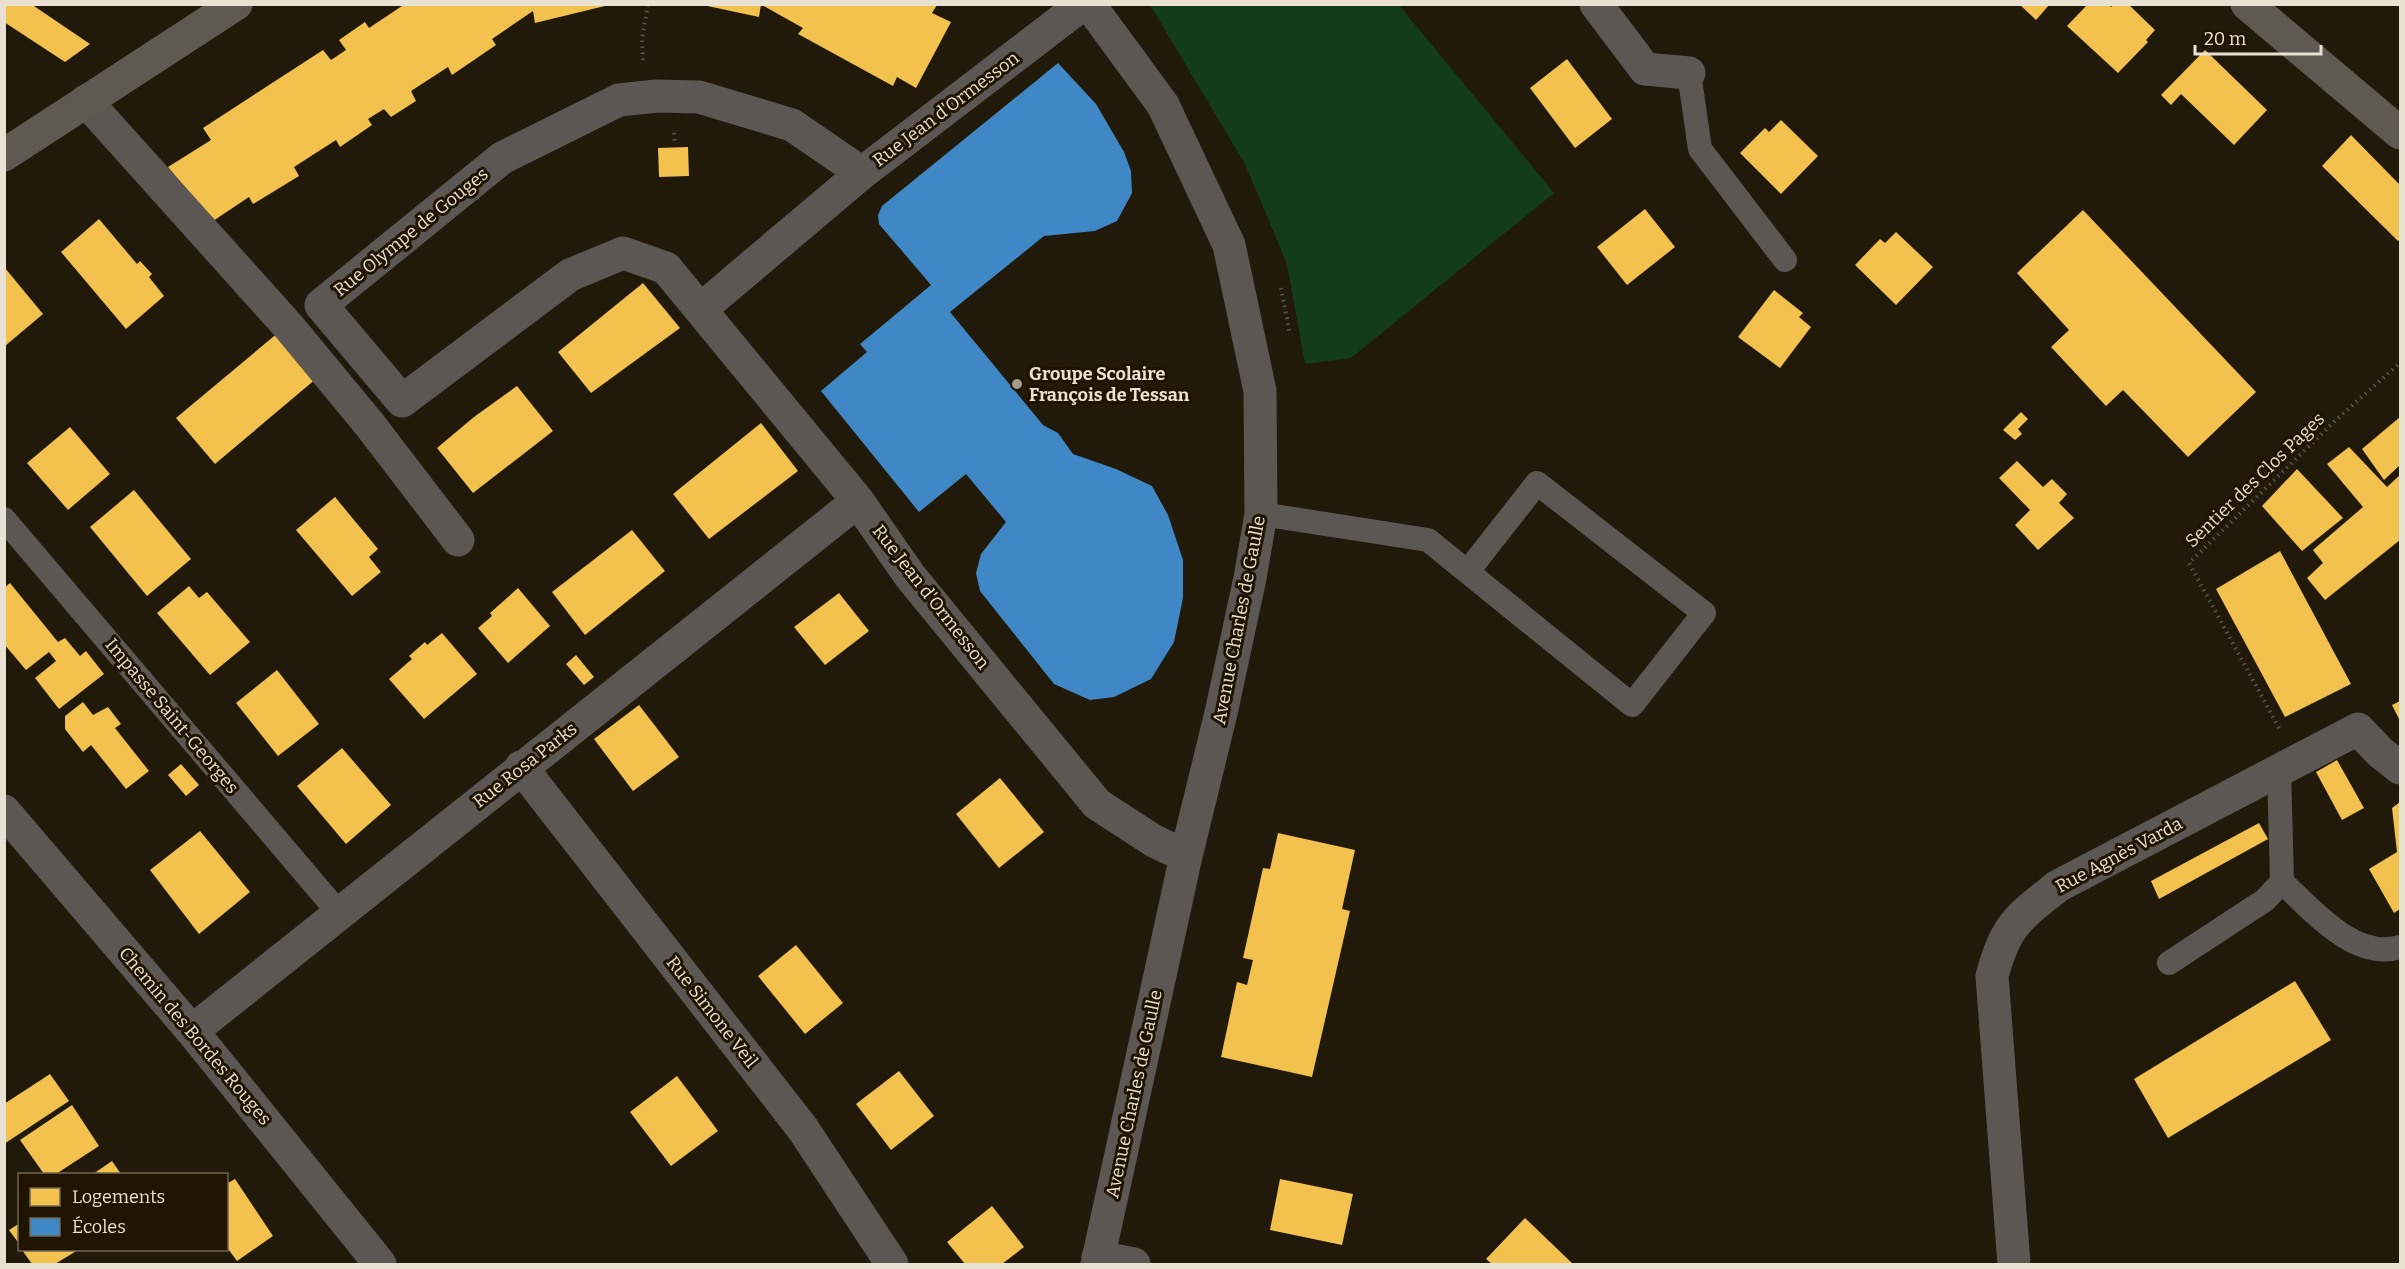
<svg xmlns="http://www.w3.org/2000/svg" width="2405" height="1269" viewBox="0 0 2405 1269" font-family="Bitter,serif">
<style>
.green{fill:#123c1b}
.homes{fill:#f2c14e}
.schools{fill:#3f88c5}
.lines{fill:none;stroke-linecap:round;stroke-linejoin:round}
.path{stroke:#59544d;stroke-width:4;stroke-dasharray:1.5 4.5;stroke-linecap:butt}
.lane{stroke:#5c5753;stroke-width:24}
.street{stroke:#5c5753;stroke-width:33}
.secondary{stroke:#5f5952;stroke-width:33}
.poi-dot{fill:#a39b8c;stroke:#201400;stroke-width:2}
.labels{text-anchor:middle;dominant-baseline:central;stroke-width:6;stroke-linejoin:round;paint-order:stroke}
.street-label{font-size:18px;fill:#e9e1d1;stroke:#201400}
.poi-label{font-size:18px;font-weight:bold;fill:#e9e1d1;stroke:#201400;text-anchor:start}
</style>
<rect width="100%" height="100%" fill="#211a0b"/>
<path class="green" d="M1150,5h249l155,188 -203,165 -46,6 -18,-100 -42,-100z"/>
<path class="homes" d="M4,4h27l59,40 -25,18 -61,-40z
M405,4l204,1 -74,18 -2,-12 -41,28 4,6 -44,30 -4,-8 -37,24 5,10 -25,16 -7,-8 -16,10 4,6 -32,22 -4,-7 -42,27 5,9 -46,28 -4,-7 -36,24 -45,-54 43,-27 -8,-12 120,-78 8,10 15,-10 -7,-10 26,-18 4,6z
M698,4h63l-2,13z
M2019,4h31l-14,16z
M2114,4h14l27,26 -9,10 2,2 -30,31 -51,-47 20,-21h22l2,2z
M762,5h175l-5,8 19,9 -35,66 -19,-11 -4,9 -95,-52 5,-6z
M2205,50l62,60 -33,35 -53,-51 -10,11 -10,-10z
M1567,59l45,60 -37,29 -45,-60z
M1781,120l37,36 -37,38 -41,-41 25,-25 4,4z
M2351,135l49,50v54l-2,2 -76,-75z
M688,147l1,29 -30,1 -1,-29z
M1645,209l30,38 -48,38 -30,-38z
M2083,210l173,182 -68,65 -65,-67 -17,16 -55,-59 18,-17 -52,-57z
M99,219l38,45 3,-3 12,13 -3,3 15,19 -38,33 -65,-77z
M1896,232l37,35 -37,38 -41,-40 25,-26 5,4z
M5,268l38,46 -38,32z
M643,283l37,45 -89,65 -33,-41z
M1774,290l29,23 -4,4 12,10 -31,41 -42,-31z
M279,332l38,46 -102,86 -39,-46z
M517,386l36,45 -80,62 -36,-45 37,-31z
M2021,412l7,7 -10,10 4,5 -7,6 -12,-10z
M2400,417v48l-16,15 -22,-31z
M761,423l37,48 -89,68 -36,-45z
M70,427l40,47 -42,36 -41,-47z
M2349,447l38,40 13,-12v65l-75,60 -18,-22 16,-15 -10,-13 50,-43 -36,-43z
M2017,461l26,26 9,-8 15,15 -8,9 15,15 -36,32 -23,-25 15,-15 -31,-32z
M2297,469l46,49 -41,33 -40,-45z
M134,490l57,69 -44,37 -57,-69z
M335,497l43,52 -9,8 12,15 -29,24 -56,-66z
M632,530l33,41 -80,64 -33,-43z
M2280,551l71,133 -66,33 -69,-128z
M10,583l48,59 7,-4 15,18 6,-5 18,23 -45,35 -24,-31 21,-17 -7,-9 -23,18 -22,-26v-56z
M189,586l10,12 8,-6 43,50 -40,33 -53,-62z
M518,588l32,38 -42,37 -30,-35 14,-12 -2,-3z
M839,593l30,38 -44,34 -31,-38z
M442,633l35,41 -53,45 -35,-40 23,-20 -3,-3 16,-14 2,3z
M576,655l18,22 -10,8 -18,-21z
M277,670l42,54 -41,32 -42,-53z
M2400,701v20l-8,-16z
M83,702l10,13 15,-8 13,17 -6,4 34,43 -23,18 -35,-44 -8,7 -18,-23v-13z
M639,705l40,52 -46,34 -39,-52z
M342,748l49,57 -45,39 -49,-58z
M2337,760l27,48 -22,12 -26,-48z
M181,764l18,21 -13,11 -18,-21z
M1000,778l44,54 -45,36 -43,-54z
M2400,802v107l-6,4 -25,-44 28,-17 -5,-44z
M2259,823l9,16 -109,60 -8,-18z
M200,831l50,61 -51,42 -49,-64z
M1278,833l77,17 -13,59 8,2 -38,166 -91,-20 16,-75 10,3 6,-25 -10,-2 20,-90 7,1z
M796,945l47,58 -38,31 -47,-58z
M2295,981l36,59 -163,98 -34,-59z
M899,1071l35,45 -43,34 -35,-46z
M50,1074l19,27 -65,43v-40z
M677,1076l41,55 -47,35 -41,-54z
M72,1105l27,41 -43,28h-12l-24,-34z
M112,1161l9,13h-28z
M235,1179l38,57 -36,25 -11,-15v-62z
M1280,1179l73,15 -11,51 -72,-15z
M992,1206l32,41 -22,17h-37l-18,-22z
M1525,1218l48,46h-81l-6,-5z
M20,1223v22l-11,-15z
M22,1250h56l-23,14h-23z"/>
<path class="schools" d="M1058,63l38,41 28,48 7,19 1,22 -15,28 -22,10 -51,5 -94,76 93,113 15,8 15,21 43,15 36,17 16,29 15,45v38l-9,44 -23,37 -37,18 -24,3 -36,-16 -74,-93 -4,-18 5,-19 25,-32 -40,-48 -47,38 -98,-121 46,-39 -7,-8 71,-59 -52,-61 -1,-9 4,-9z"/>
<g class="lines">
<path class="path" d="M643,60l-1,-21 6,-35
M674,133l1,12
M1281,288l9,46
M2279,728l-90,-165 148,-144 63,-56"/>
<path class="lane" d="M1689,73l11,76 85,111
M1261,514l167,26 204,165 72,-92 -167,-130 -69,88
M4,519l335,394
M2279,769l3,113c30,28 73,79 118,65
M2169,963l96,-63 17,-18"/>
<path class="street" d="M1089,4l74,101 66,140 31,146 1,123 -11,64 -29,135 -35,143 -89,408
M1596,4l49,65 44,4
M86,101l203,226 81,98 88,115
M862,173l-70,-48 -93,-28 -42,-1 -38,4 -117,58 -181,147 81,96 168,-126 53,-22 43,15 192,233 52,75 187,228 57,37 32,15
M701,309l161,-136 221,-169
M521,767l282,362 89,135
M4,811l188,220 188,233
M192,1031l666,-530
M1098,1257l36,7
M2014,1264l-22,-288c14,-52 26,-58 66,-90l300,-157 22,23 20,16"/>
<path class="secondary" d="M2247,4l153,129
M4,155l232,-151"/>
</g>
<circle class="poi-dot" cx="1017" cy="384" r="6"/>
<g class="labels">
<g class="street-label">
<text transform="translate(946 109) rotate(-37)">Rue Jean d'Ormesson</text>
<text transform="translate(411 232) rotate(-39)">Rue Olympe de Gouges</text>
<text transform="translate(2255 480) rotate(-44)">Sentier des Clos Pages</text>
<text transform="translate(931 597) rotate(52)">Rue Jean d'Ormesson</text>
<text transform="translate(1239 620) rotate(-79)">Avenue Charles de Gaulle</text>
<text transform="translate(172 716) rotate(50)">Impasse Saint-Georges</text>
<text transform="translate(525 765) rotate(-38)">Rue Rosa Parks</text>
<text transform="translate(2119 855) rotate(-28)">Rue Agnès Varda</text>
<text transform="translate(712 1012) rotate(52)">Rue Simone Veil</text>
<text transform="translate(195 1036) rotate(50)">Chemin des Bordes Rouges</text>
<text transform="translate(1134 1094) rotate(-78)">Avenue Charles de Gaulle</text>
</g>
<g class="poi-label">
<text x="1029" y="374">Groupe Scolaire<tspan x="1029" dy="21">François de Tessan</tspan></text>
</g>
</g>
<rect width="2405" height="1269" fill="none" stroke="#e9e1d1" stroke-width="12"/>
<rect x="18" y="1173" width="210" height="78" fill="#201400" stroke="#706654" stroke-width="1.5"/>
<rect x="30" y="1188" width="30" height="18" fill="#f2c14e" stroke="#706654" stroke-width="1.5"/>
<text x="72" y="1203" font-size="18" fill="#e9e1d1">Logements</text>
<rect x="30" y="1218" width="30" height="18" fill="#3f88c5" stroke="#706654" stroke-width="1.5"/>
<text x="72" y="1233" font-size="18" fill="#e9e1d1">Écoles</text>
<path d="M2195 45v9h126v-9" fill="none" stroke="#e9e1d1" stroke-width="3"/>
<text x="2204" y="45" font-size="18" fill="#e9e1d1" stroke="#201400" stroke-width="4.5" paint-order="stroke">20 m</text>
</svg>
